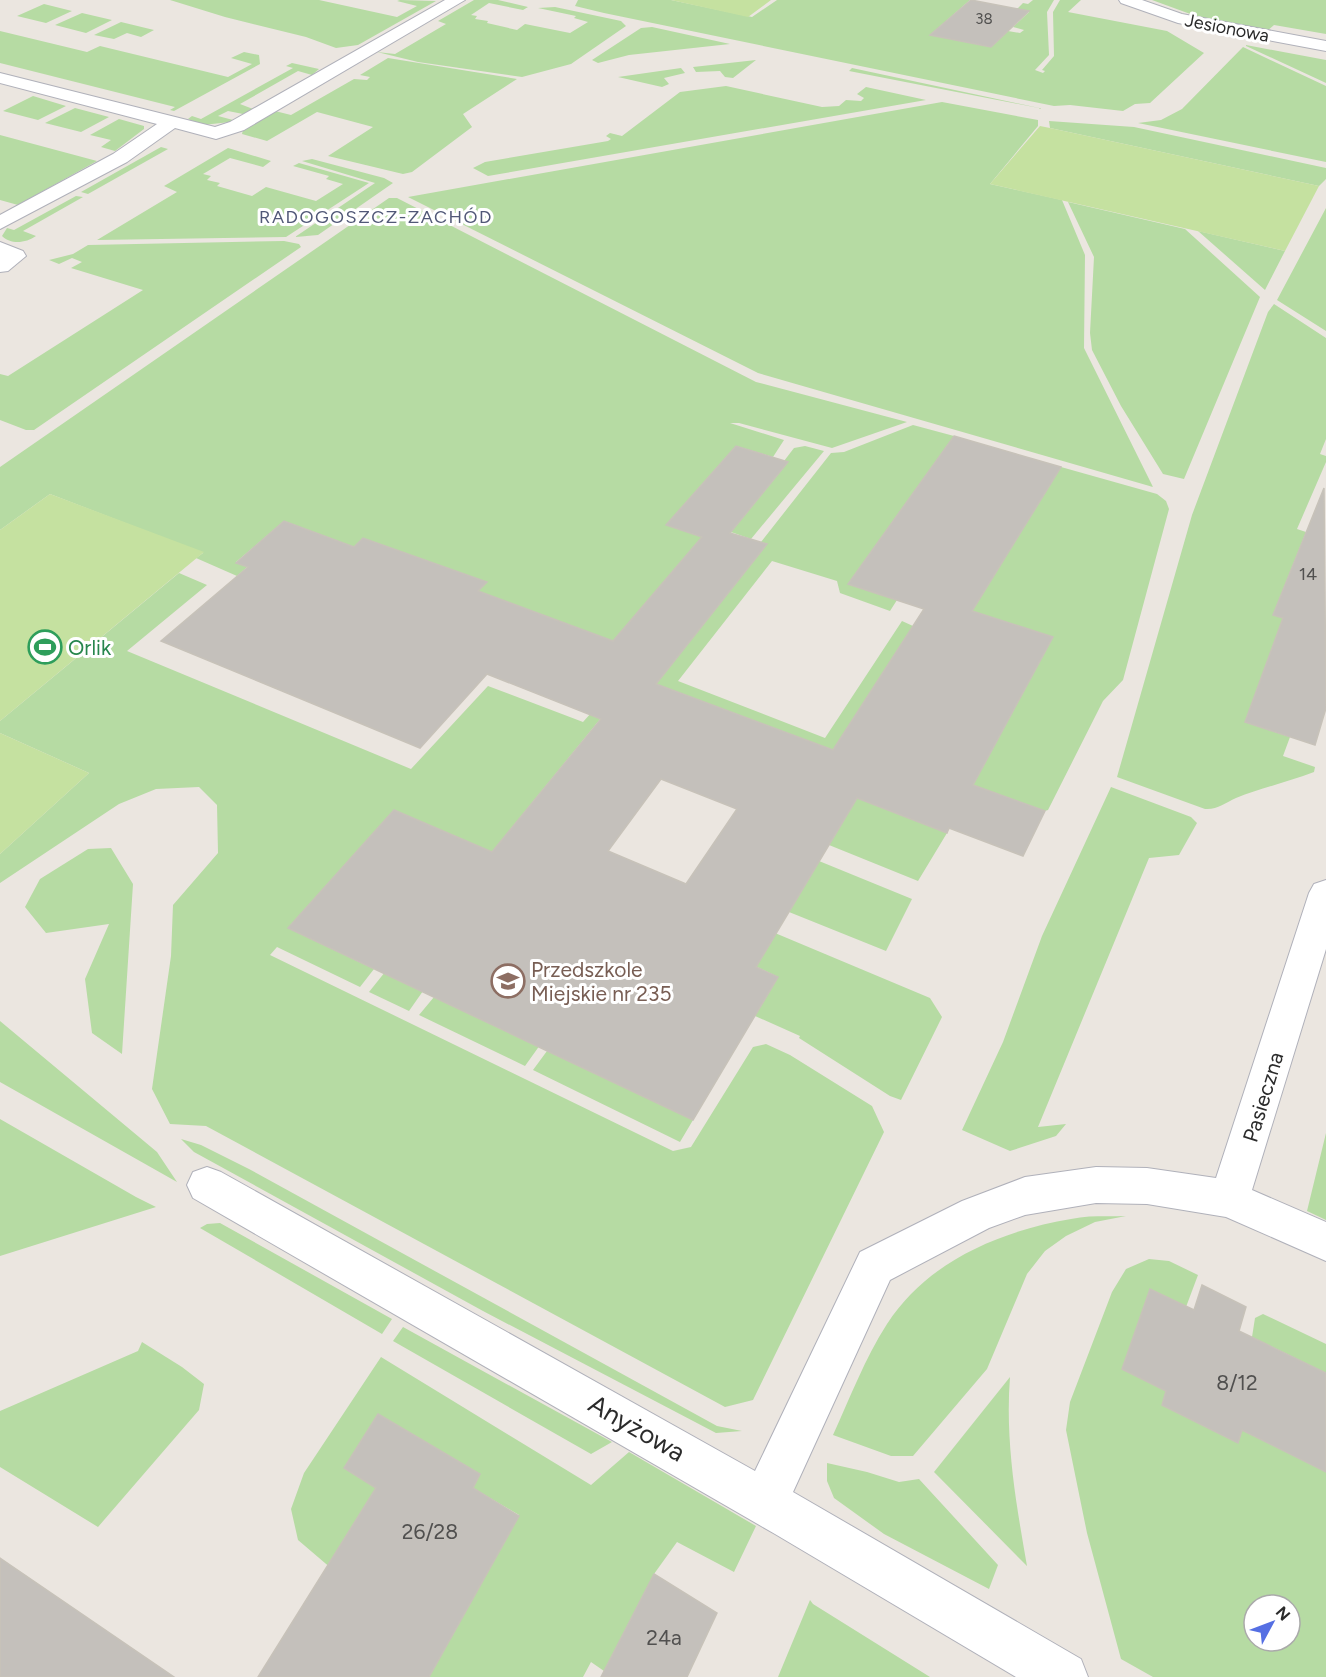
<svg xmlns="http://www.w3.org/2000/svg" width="1326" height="1677" viewBox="0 0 1326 1677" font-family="Figtree,sans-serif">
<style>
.green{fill:#b6dba3;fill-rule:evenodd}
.pitch{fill:#c5e1a0}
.building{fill:#c4c0bb;stroke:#c7c2b9;stroke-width:1.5;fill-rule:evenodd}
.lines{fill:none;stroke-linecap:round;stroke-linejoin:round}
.street-casing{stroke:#b0b1ba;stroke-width:2}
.street{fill:#fff;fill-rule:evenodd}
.labels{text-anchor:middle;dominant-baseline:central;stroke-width:6;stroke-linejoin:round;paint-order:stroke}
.far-number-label{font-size:15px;fill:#51504f}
.far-street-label{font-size:18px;fill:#2b2b2b;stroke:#fff}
.far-neighbourhood-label{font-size:18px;letter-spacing:1.5px;fill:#515877;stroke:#fff}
.number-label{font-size:18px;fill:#51504f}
.leisure-label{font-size:21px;fill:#27864d;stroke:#fff;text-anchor:start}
.education-label{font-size:21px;fill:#785e54;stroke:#fff;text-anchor:start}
.street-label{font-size:21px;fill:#2b2b2b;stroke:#fff}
.near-number-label{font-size:21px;fill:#51504f}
.near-street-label{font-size:26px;fill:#2b2b2b;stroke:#fff}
</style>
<rect width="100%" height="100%" fill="#ebe6e0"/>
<path class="green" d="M170,0h149l78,17 20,-11 -20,-5 3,-1 36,1 -78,44 -22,3 -30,-11 -81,-20z
M474,0h24l30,7 -5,3 -34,-7 -18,12 6,1 -2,3 13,2 -1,2 30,7 8,-6 45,9 18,-11 -14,-4 2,-2 -38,-8 17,-1 66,14 5,5 -55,38 -49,13 -104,-15 -41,-10 18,2 51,-30 -8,-3z
M578,0h93l81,17 25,-17h193l-40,35 61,12 17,-16 12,2 4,-3 -11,-3 16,-15 -12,-3 6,-6 5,1 5,-4h21l-7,12 2,43 -14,15 8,3 2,-2 -3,-1 12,-14 -1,-44 7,-12h21l-13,12 99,19 37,22 -54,50 -15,1 -12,7 -53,-6 -16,1 -450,-93 -29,-7z
M1152,0h174v34l-52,-9 -7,6 -9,-1 -65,-15z
M44,4l28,7 -26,12 -29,-7z
M82,13l30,7 -26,13 -31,-8z
M121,22l33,8 -13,7 -14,-4 -13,6 -20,-4z
M652,27l78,17 -101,11 -31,8 -6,-3 49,-32z
M0,31l87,21 13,-6 128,31 24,-13 -21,-6 13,-6 15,3 1,9 -86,47 -4,-1 5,-3 -175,-44z
M1246,45l80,15v23l-80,-37z
M1243,47l83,39v76l-188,-39 23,-3 21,-11z
M388,58l129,21 -54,35 9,13 -60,45 -9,2 -75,-18 45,-29 -56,-15 -50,29 -25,-7 1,-4 32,-19 16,4 63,-36 13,1 3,-3 -10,-2z
M756,60l-23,18 -8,-1 -5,-6 -24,1 -3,-5z
M292,63l27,6 -7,6 -14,-4 -58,33 13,5 -10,5 -15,-3 -10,5 15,4 -3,2 -27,3 -15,-6 4,-3 9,3 92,-51 -7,-2z
M681,68l4,5 -21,5 5,6 -7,3 -44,-10z
M852,68l192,41 -195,-38z
M726,86l96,21 17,-1 7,-6 15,1 3,-3 -7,-4 9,-7 60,13 -438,76 -15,-8 12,-6 123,-21 3,-2 -5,-3 4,-3 12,3 58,-44z
M33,96l33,10 -28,14 -35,-9z
M942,102l96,18v6l-48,58 72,16 23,55 -1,93 69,139 -395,-114 -350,-176z
M75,108l34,9 -28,15 -36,-9z
M119,119l25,7v3l-29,22 -14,-4 10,-7 -21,-5z
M1049,121l85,6 192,41v11l-7,7 -269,-58z
M0,135l97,26 -79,44 -18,-5z
M161,147l7,2 -80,45 -7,-2z
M228,148l43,13 -8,6 -33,-9 -27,16 8,2 -4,4 13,3 -3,3 35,10 14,-9 50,14 27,-17 -17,-5 3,-3 -36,-10 6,-3 70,20 -83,54 -189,3 80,-48 -13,-6z
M312,159l72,19 9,5 -75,52 -23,2 80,-54 -73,-22z
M76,196l7,1 -60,34 13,5c-10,7 -25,9 -34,0l5,-8 7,2z
M389,198h8l359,184 151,40 -75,26 -93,-25h-9l54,17 -11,17 -37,-11 -69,78 35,13 -118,139 -230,-129 -70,-26 -48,41 11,5 -10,9 -41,-18 7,-5 -153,-59 -50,36v-63z
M1068,202l117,27 75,68 -76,182 -21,-5 -42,-68 -29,-56 -2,-17 4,-76z
M1326,208v123l-49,-31z
M1198,231l87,20 -20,39z
M284,241l15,3 2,3 -267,183h-8l-26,-10v-46l8,2 135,-86 -72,-22 11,-6 -10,-4 -13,6 -10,-4 24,-6 15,-9z
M1274,304l52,34v101l-6,15 6,2v6l-29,67 9,3 -33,83 10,3 -38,104 45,15 -7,19 32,11 -1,5c-26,10 -53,16 -78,26 -11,5 -19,12 -31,11l-88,-32 75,-262 76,-203z
M913,425l41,11 -106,148 49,16 -7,11 -50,-18 -3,-12 -65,-20 -94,120 147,57 77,-117 11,5 -80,124 -177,-66 111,-140 -6,-2 70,-89 13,-1z
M805,446l19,5 -73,88 -20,-7 57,-70 -4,-1 10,-13z
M1061,467l96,27 9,7 3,8 -46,171 -20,21 -55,109 -3,1 -72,-26 80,-148 -81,-26z
M179,573l28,12 -80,66 284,118 77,-83 95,36 17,-19 10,4 -118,145 -98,-42 -106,118 86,41 -14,18 -83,-40 -7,8 403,196 18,-4 62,-100 13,-3 24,11 82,51 12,26 -131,268 -28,7 -519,-281 -36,-2 -18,-35 19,-133 2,-51 45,-52 -1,-48 -18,-18 -43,2 -37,15 -119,79v-29l89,-81 -89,-40v-12z
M1111,787l80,30 6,6 -18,32 -30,3 -111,269 28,-3 -10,12 -46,15 -48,-21 41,-88 39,-106z
M857,798l90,35 -29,48 -89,-36z
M111,848l22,36 -11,170 -30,-21 -7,-54 24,-55 -63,9 -21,-26 15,-28 48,-30z
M819,861l93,38 -26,52 -97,-39z
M775,933l155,65 12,19 -41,83 -11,-4 -91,-58 1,-2 -45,-20 23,-39 -23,-11z
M437,971l-28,40 -40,-19 16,-20z
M603,975l-13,95 103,50 -13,22 -147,-72z
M434,997l106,48 -15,21 -106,-51z
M0,1021l157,131 20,30 -177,-100z
M0,1119l136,78 20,10 -156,49z
M1326,1133v87l-19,-9z
M181,1139l20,6 48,24 468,257 25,5 -26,2 -233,-122 -289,-159z
M1126,1216l-31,6 -29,14 -21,15 -18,23 -40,95 -74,87h-22l-58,-21c17,-37 32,-77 54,-111 41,-63 113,-93 184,-105 18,-4 37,-2 55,-3z
M220,1223l172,96 -10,15 -182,-106 7,-4z
M1149,1259l20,2 29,14 -12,32 -36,-18 -27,79 43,23 -4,14 76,38 4,-13 84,42v205h-173l-32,-18 -34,-126 -21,-103 4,-28 42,-110 14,-23zM1254,1605h36v36h-36z
M1263,1314l63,30v29l-74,-36 3,-19z
M403,1327l209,115 -21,12 -198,-113z
M142,1342l40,25 22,17 -5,26 -101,117 -98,-60v-56l138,-60z
M381,1357l210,128 38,-33 127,74 -22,46 -57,-30 -23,32 -50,97 -13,-9 -8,15h-154l90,-162 -46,-27 7,-14 -101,-59 -35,53 32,20 -37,59v28l-41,-35 -7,-31 13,-36z
M1010,1377c-5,64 6,126 17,189l-93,-94z
M827,1463l40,9 32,10 20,-3 79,86 -9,24 -105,-55 -50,-36 -7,-17z
M810,1600l3,4 117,73h-152z"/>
<path class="pitch" d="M671,0h100l-23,17z
M1040,126l10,2 269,58 -34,65 -295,-67z
M50,494l154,58 -204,169v-191z
M0,733l89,40 -89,81z"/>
<path class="building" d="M971,0l58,11 -38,36 -61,-12z
M954,436l107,31 -89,144 81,26 -80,148 72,26 -22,45 -74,-28 -2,5 -90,-35 -101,169 22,10 -85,143 -405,-192 106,-118 98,42 109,-133 -114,-45 -67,74 -259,-107 87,-74 -12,-4 48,-42 70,26 9,-9 124,44 -9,9 135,50 89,-104 -36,-12 70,-79 52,16 -58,71 37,11 -111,140 177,66 91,-141 -76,-25zM661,779l76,30 -51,75 -78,-33z
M1324,488l2,220 -11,37 -70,-23 38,-104 -10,-3z
M1202,1285l44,22 -7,24 87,42v99l-84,-42 -4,13 -76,-38 4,-14 -44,-22 28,-80 44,21z
M378,1414l102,60 -7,14 46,28 -90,161h-171l118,-189 -32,-20z
M0,1558l174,119h-174z
M654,1574l63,39 -30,64h-86z"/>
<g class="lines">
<g class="street-casing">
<path id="street" d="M445,0h20l-221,130 -28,9 -41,-11 -48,34 -127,67v-14l113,-61 44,-30 -157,-41v-10l215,54 15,-5z
M1119,0h23l40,14 144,27v10l-148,-28 -57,-20z
M0,242l23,9 3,5 -18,15 -8,1z
M1326,880v69l-74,241 74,32v39l-100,-44 -79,-13 -51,-1 -71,12 -36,13 -99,52 -97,212 288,167 7,18h-72l-241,-143 -582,-336 -6,-13 6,-13 14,-5 14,5 534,299 105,-219 102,-51 63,-24 71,-10 51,1 69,10 93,-285 5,-9z"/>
</g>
<use href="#street" class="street"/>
</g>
<defs>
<g id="stadium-ring" transform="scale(1.725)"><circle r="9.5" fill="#fff" stroke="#2e9e5b" stroke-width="1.5"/><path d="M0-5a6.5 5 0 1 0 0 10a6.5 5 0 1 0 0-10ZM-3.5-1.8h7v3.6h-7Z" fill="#2e9e5b"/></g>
<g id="school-ring" transform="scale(1.725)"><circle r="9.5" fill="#fff" stroke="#8d6e63" stroke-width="1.5"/><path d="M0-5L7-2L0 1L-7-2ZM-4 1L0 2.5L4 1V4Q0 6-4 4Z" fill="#8d6e63"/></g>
</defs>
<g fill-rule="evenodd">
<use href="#stadium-ring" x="45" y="647"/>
<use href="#school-ring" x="508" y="981"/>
</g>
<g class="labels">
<g class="far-number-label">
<text x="984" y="19">38</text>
</g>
<g class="far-street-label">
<text transform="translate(1227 28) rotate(11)">Jesionowa</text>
</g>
<g class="far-neighbourhood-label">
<text x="376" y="217">RADOGOSZCZ-ZACHÓD</text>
</g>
<g class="number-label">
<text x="1308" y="574">14</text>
</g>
<g class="leisure-label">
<text x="68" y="647">Orlik</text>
</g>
<g class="education-label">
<text x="531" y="969">Przedszkole<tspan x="531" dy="24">Miejskie nr 235</tspan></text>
</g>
<g class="street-label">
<text transform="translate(1263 1097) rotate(-73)">Pasieczna</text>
</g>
<g class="near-number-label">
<text x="1237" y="1382">8/12</text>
<text x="430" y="1531">26/28</text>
<text x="664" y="1637">24a</text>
</g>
<g class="near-street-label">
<text transform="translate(637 1428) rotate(30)">Anyżowa</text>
</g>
</g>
<g transform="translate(1272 1623) rotate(49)"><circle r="28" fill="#ffffff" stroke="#aaaaaa" stroke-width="1.5"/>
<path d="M0-4.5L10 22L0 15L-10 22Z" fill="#556fe3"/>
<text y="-9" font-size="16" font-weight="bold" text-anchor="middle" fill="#2b2b2b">N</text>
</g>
</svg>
